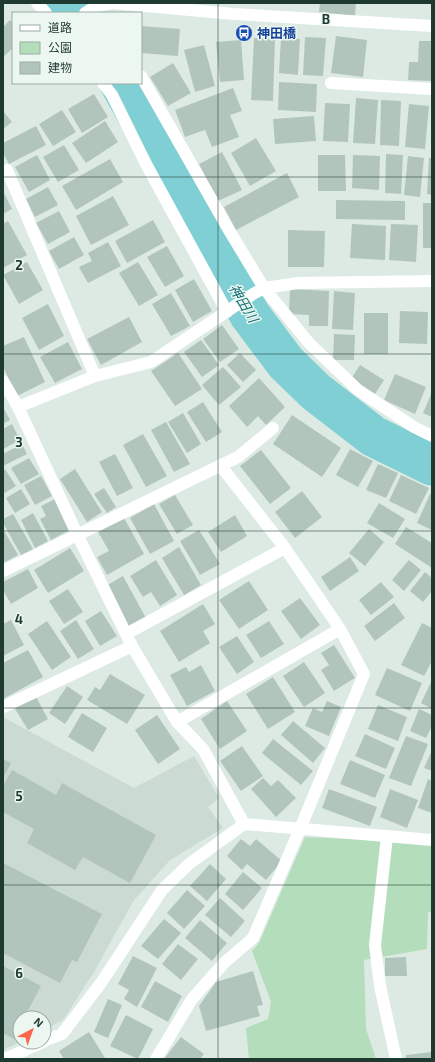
<svg xmlns="http://www.w3.org/2000/svg" width="435" height="1062" viewBox="0 0 435 1062" font-family="'Exo 2','Noto Sans JP',sans-serif">
<style>
.built{fill:#cbdad2}
.green{fill:#b4ddbb}
.lines{fill:none;stroke-linecap:round;stroke-linejoin:round}
.river{stroke:#80cfd4;stroke-width:41}
.building{fill:#b2c5bc}
.minor{stroke:#fff;stroke-width:12}
.grid{fill:none;stroke:#1e3a30;stroke-width:1;stroke-opacity:0.55}
.labels{text-anchor:middle;dominant-baseline:central;stroke-width:3;stroke-linejoin:round;paint-order:stroke}
.transit-label{font-size:13px;font-weight:bold;fill:#164399;stroke:#edf7f1;text-anchor:start}
.water-label{font-size:14px;font-style:italic;fill:#157179;stroke:#edf7f1}
.grid-label{font-size:13px;text-anchor:middle;font-weight:bold;fill:#1e3a30;stroke:#edf7f1;stroke-width:3;stroke-linejoin:round;paint-order:stroke}
</style>
<rect width="100%" height="100%" fill="#ddeae3"/>
<path class="built" d="M3,717l131,71 60,-32 25,42 -11,9 15,21 -53,32 -36,40 -40,72 -31,48 -19,10v-12h-24v24l-17,8z"/>
<path class="green" d="M305,837l127,6v69h-4l-1,37 -63,11 2,69 10,30h-127l-3,-31 22,-9 3,-17 -19,-51 7,-8z"/>
<g class="lines">
<path class="river" d="M64,3l8,10
M120,83l130,232 36,48 30,29 57,44 59,29"/>
</g>
<path class="building" d="M320,3h36l-1,13 -36,-4z
M10,20l3,3v25l-10,9v-30z
M141,26l39,3 -2,27 -37,-3z
M336,36l31,4 -4,37 -32,-4z
M305,37l21,1 -3,38 -20,-1z
M254,38l21,1 -2,62 -22,-1z
M281,38l19,1 -2,36 -19,-2z
M241,40l3,40 -24,2 -4,-40z
M419,41h13v40l-24,-1 1,-18h9z
M204,45l11,41 -20,6 -11,-42z
M173,63l18,30 -23,13 -18,-29z
M279,82l38,2 -1,28 -38,-2z
M233,88l9,23 -12,4 9,22 -27,10 -7,-17 -20,7 -10,-27z
M94,94l14,23 -26,16 -14,-24z
M356,98l22,2 -3,44 -22,-1z
M381,100l20,1 -2,45 -19,-1z
M325,103l25,1 -2,38 -25,-1z
M409,104l20,2 -4,43 -20,-2z
M62,110l14,22 -23,14 -14,-22z
M3,111l9,11 -9,7z
M314,116l2,25 -41,3 -2,-25z
M105,121l13,21 -32,21 -14,-20z
M36,126l10,19 -37,19 -6,-11v-10z
M256,138l20,33 -26,15 -19,-33z
M64,145l15,25 -21,12 -15,-25z
M222,152l20,38 -24,11 -19,-37z
M386,154l17,1 -2,39 -16,-1z
M37,155l13,25 -21,12 -14,-25z
M318,155h27l1,36h-28z
M353,155l27,1 -1,34 -27,-2z
M408,156l16,2 -4,39 -16,-2z
M429,158h3v37l-5,-1z
M110,159l13,23 -47,28 -14,-24z
M287,173l12,24 -63,33 -12,-23z
M48,187l10,18 -23,12 -9,-18z
M3,191l9,18 -9,5z
M113,196l16,29 -38,20 -15,-29z
M336,200l69,1v19l-69,-1z
M423,203h9v45h-9z
M59,211l11,21 -22,12 -12,-21z
M153,220l12,22 -38,21 -12,-22z
M8,221l19,34 -24,13v-44z
M352,224l34,2 -1,34 -35,-2z
M391,224l27,1 -2,37 -27,-2z
M288,230l37,1 -1,36h-36z
M74,237l10,18 -25,14 -10,-18z
M108,242l13,24 -33,17 -9,-16 13,-6 -4,-8z
M167,246l17,30 -19,11 -18,-30z
M27,262l16,28 -24,14 -16,-29z
M138,262l20,33 -19,11 -20,-33z
M194,279l18,32 -19,11 -18,-32z
M290,289l39,2 -1,35h-19v-11l-20,-1z
M334,291l21,2 -2,37 -21,-1z
M171,293l19,33 -19,10 -19,-32z
M48,304l16,32 -25,14 -17,-32z
M400,311l28,1 -1,32 -28,-1z
M364,313h24v41h-24z
M129,317l13,25 -41,23 -14,-26z
M222,325l17,24 -19,13 -17,-23z
M334,334l21,1 -1,25h-21z
M24,337l21,45 -28,14 -14,-29v-21z
M201,340l18,25 -17,12 -18,-25z
M68,342l14,27 -27,14 -15,-26z
M178,353l24,36 -27,17 -24,-35z
M240,353l16,17 -13,12 -16,-17z
M360,365l24,15 -9,14 -24,-15z
M223,367l18,20 -22,18 -17,-20z
M395,374l31,13 -11,27 -31,-14z
M259,378l26,29 -19,18 -8,-9 -11,11 -18,-21z
M432,392v25l-9,-4z
M203,402l19,30 -16,10 -19,-30z
M3,407l7,13 -7,4z
M183,413l18,31 -14,9 -19,-31z
M292,415l49,33 -19,29 -49,-33z
M166,422l24,42 -16,8 -23,-42z
M12,424l8,16 -17,9v-20z
M143,434l24,42 -21,11 -23,-42z
M22,444l5,10 -24,12v-12z
M350,449l23,12 -15,26 -22,-12z
M261,450l30,38 -21,16 -30,-38z
M115,454l18,34 -16,8 -18,-34z
M29,458l10,16 -18,10 -10,-16z
M378,464l20,9 -12,25 -20,-8z
M5,469l11,17 -13,8v-23z
M75,469l27,43 -15,10 -27,-43z
M401,475l28,13 -13,26 -27,-13z
M41,476l11,20 -17,9 -11,-20z
M104,488l12,19 -9,6 -13,-19z
M21,489l9,15 -15,9 -9,-15z
M302,491l20,26 -27,21 -20,-26z
M430,494l2,1v35l-15,-7z
M175,495l18,30 -16,9 -18,-30z
M55,499l16,30 -20,11 -11,-21 6,-3 -5,-10z
M379,503l26,16 -12,19 -26,-15z
M154,504l20,37 -24,13 -20,-36z
M33,513l15,28 -13,7 -14,-28z
M13,514l20,35 -12,6 -18,-32v-4z
M235,515l12,21 -26,16 -13,-20z
M124,518l20,36 -37,21 -10,-18 12,-6 -11,-19z
M406,527l26,16v25l-37,-24z
M3,529l15,26 -13,7 -2,-4z
M369,529l15,13 -19,24 -16,-13z
M199,530l21,34 -20,11 -20,-34z
M179,547l22,38 -17,10 -22,-37z
M70,548l14,23 -36,22 -14,-23z
M350,557l9,14 -29,20 -9,-14z
M156,560l21,35 -17,11 -9,-14 -8,5 -13,-21z
M409,560l12,10 -17,21 -12,-11z
M28,569l10,19 -27,16 -8,-14v-8z
M425,572l7,6v13l-9,11 -13,-11z
M123,576l23,42 -17,9 -23,-41z
M249,581l19,29 -29,19 -20,-29z
M381,582l13,15 -23,18 -12,-15z
M68,589l15,23 -19,12 -15,-23z
M300,598l20,27 -19,14 -20,-28z
M394,603l11,15 -30,23 -11,-15z
M203,604l12,20 -12,7 7,12 -31,19 -19,-31z
M101,611l16,25 -17,10 -15,-25z
M11,620l13,25 -21,11v-32z
M76,620l18,29 -16,10 -18,-28z
M47,621l24,36 -19,13 -24,-36z
M269,621l15,23 -23,14 -15,-23z
M422,623l10,5v33l-8,15 -23,-11z
M237,636l17,26 -17,12 -18,-27z
M334,645l21,33 -21,13 -13,-21 8,-5 -8,-12z
M28,650l15,27 -40,22v-36z
M304,662l21,31 -21,14 -21,-31z
M201,665l14,26 -28,15 -17,-31 16,-8 3,5z
M387,668l35,15 -12,28 -35,-16z
M110,674l35,21 -18,29 -40,-24 8,-13 5,3z
M273,677l22,35 -27,17 -22,-35z
M432,680v29l-11,-6z
M67,686l16,11 -18,27 -16,-11z
M35,695l13,24 -20,11 -14,-23z
M227,701l20,30 -27,18 -19,-30z
M327,701l14,6 -12,29 -24,-10 8,-18 9,4z
M378,705l29,12 -9,24 -30,-12z
M419,709l13,6v11l-6,12 -16,-7z
M82,713l25,15 -14,24 -25,-15z
M157,715l23,34 -22,15 -23,-34z
M293,721l32,27 -12,15 -32,-28z
M365,734l30,14 -9,21 -31,-13z
M406,736l22,8 -17,42 -22,-8z
M273,739l40,32 -12,14 -39,-32z
M242,746l21,30 -22,15 -21,-30z
M432,750v21l-8,-3z
M3,759l8,4 -8,15z
M350,760l35,15 -10,23 -35,-14z
M12,770l44,25 6,-12 94,52 -26,48 -47,-26 -8,13 -48,-27 7,-14 -31,-17v-26z
M263,778l8,8 7,-6 18,18 -20,19 -25,-28z
M428,779l4,2v32l-14,-5z
M329,789l48,18 -7,19 -48,-18z
M390,789l28,11 -11,28 -27,-11z
M241,839l9,7 6,-7 26,22 -16,19 -19,-16 -5,6 -15,-14z
M3,863l99,51 -25,48 -5,-2 -12,23 -57,-30z
M210,864l16,15 -19,22 -17,-15z
M243,872l19,16 -19,22 -18,-16z
M187,890l18,16 -21,23 -17,-16z
M220,898l25,23 -14,16 -26,-22z
M164,919l17,14 -23,26 -17,-13z
M200,920l27,23 -15,18 -27,-23z
M178,944l20,15 -17,21 -19,-16z
M133,956l24,12 -20,39 -13,-8 5,-9 -11,-6z
M406,957l1,19h-22v-18z
M3,966l38,20 -17,32h-4v8l-6,13 -11,-6z
M253,971l10,34 -6,1 3,10 -54,15 -7,-25 17,-24z
M155,981l27,15 -14,26 -27,-15z
M108,999l14,6 -14,33 -14,-6z
M126,1015l27,14 -15,30 -28,-13z
M89,1032l16,26 -41,1 -5,-8z
M181,1037l23,17 -4,5h-36z
M432,1052v7h-26v-4z"/>
<g class="lines">
<path class="minor" d="M37,3l9,10
M85,13l11,-7 16,-3 122,11 198,12
M141,76l89,156 34,56 45,55 49,47 56,37 18,9
M103,83l9,12 34,69 81,148
M331,83l101,6
M7,170l88,206
M3,381l15,26 59,127 55,112 45,76 26,27 41,75
M18,407l77,-31 56,-14 102,-68 11,-6 34,-5 134,-2
M3,571l235,-114 35,-29
M126,634l159,-86
M3,707l129,-61
M177,722l163,-93
M387,836l-12,109 5,41 16,73
M44,1041l18,-7 39,-51 61,-93 27,-26 55,-40 188,16
M5,1059l38,-17
M156,1059l36,-60 32,-36 29,-25 47,-109 64,-155 -24,-45 -55,-81 -65,-83"/>
</g>
<path class="grid" d="M218,3v1056M3,177h429M3,354h429M3,531h429M3,708h429M3,885h429"/>
<defs>
<g id="bus-disc" transform="scale(0.9)"><circle r="9.5" fill="#1a4fb4" stroke="#edf7f1"/><path d="M-5-6H5V4H4V6H2V4H-2V6H-4V4H-5ZM-3.5-4V0h7V-4ZM-3.5 1.2v1.5H-2V1.2ZM2 1.2v1.5H3.5V1.2Z" fill="#fff"/></g>
</defs>
<g fill-rule="evenodd">
<use href="#bus-disc" x="244" y="33"/>
</g>
<g class="labels">
<g class="transit-label">
<text x="257" y="33">神田橋</text>
</g>
<g class="water-label">
<text transform="translate(244 303) rotate(59)">神田川</text>
</g>
</g>
<g class="grid-label">
<text x="326" y="24">B</text>
<text x="19" y="270">2</text>
<text x="19" y="447">3</text>
<text x="19" y="624">4</text>
<text x="19" y="801">5</text>
<text x="19" y="978">6</text>
</g>
<rect width="435" height="1062" fill="none" stroke="#1e3a30" stroke-width="8"/>
<rect x="12" y="12" width="130" height="72" fill="#edf7f1" stroke="#9aaba4"/>
<rect x="20" y="25" width="20" height="6" fill="#ffffff" stroke="#9aaba4"/>
<text x="48" y="32" font-size="12" fill="#1e3a30">道路</text>
<rect x="20" y="42" width="20" height="12" fill="#b4ddbb" stroke="#9aaba4"/>
<text x="48" y="52" font-size="12" fill="#1e3a30">公園</text>
<rect x="20" y="62" width="20" height="12" fill="#b2c5bc" stroke="#9aaba4"/>
<text x="48" y="72" font-size="12" fill="#1e3a30">建物</text>
<g transform="translate(32 1030) rotate(41)"><circle r="19" fill="#edf7f1" stroke="#9aaba4"/>
<path d="M0-3L7 15L0 10L-7 15Z" fill="#fb654a"/>
<text y="-6" font-size="11" font-weight="bold" text-anchor="middle" fill="#1e3a30">N</text>
</g>
</svg>
